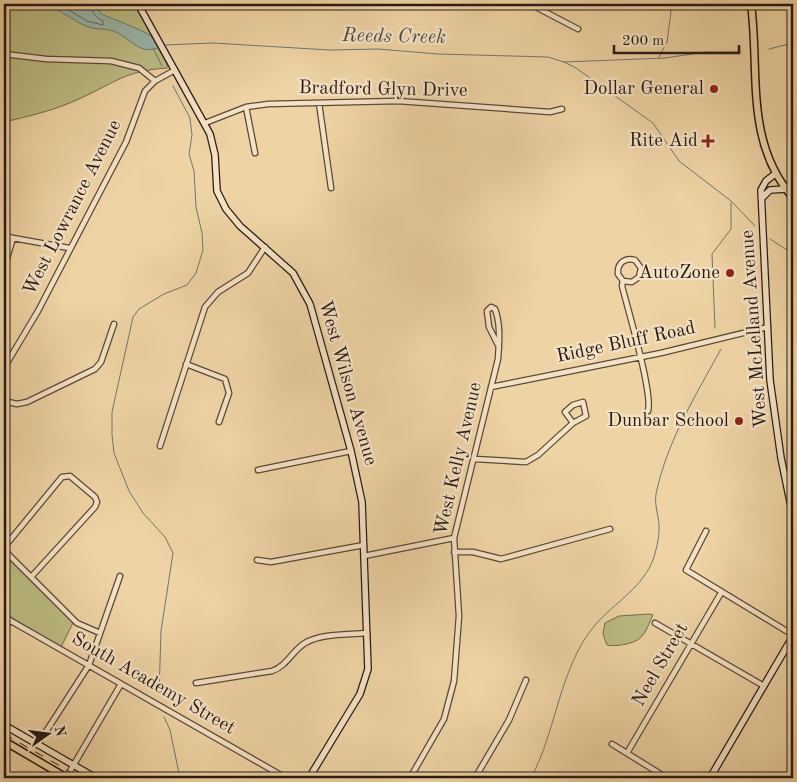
<svg xmlns="http://www.w3.org/2000/svg" width="797" height="782" viewBox="0 0 797 782" font-family="'Old Standard TT',serif">
<style>
.green{fill:#bcbb83;stroke:#726a4c}
.water{fill:#99b7ab;stroke:#6c786f}
.lines{fill:none;stroke-linecap:round;stroke-linejoin:round}
.shore{stroke:#616860;stroke-width:1}
.stream{stroke:#6c786f;stroke-width:1}
.street-casing{stroke:#5a4838;stroke-width:7}
.secondary-casing{stroke:#291a14;stroke-width:8}
.primary-casing{stroke:#291a14;stroke-width:9}
.street{stroke:#f4e2c4;stroke-width:4.5}
.secondary{stroke:#f4e2c4;stroke-width:5.5}
.primary{stroke:#eed3a4;stroke-width:6}
.rail{stroke:#291a14;stroke-width:1;stroke-dasharray:9 9;stroke-linecap:butt}
.poi-dot{fill:#8f2418;stroke:#f4e2c4;stroke-width:2}
.labels{text-anchor:middle;dominant-baseline:central;stroke-width:4.5;stroke-linejoin:round;paint-order:stroke}
.poi-label{font-size:19px;fill:#291a14;stroke:#f4e2c4;text-anchor:end}
.street-label{font-size:19px;fill:#291a14;stroke:#f4e2c4}
.water-label{font-size:20px;font-style:italic;fill:#4b4941;stroke:#f4e2c4}
</style>
<rect width="100%" height="100%" fill="#eed3a4"/>
<filter id="stains"><feTurbulence type="fractalNoise" baseFrequency=".004" numOctaves="4"/><feColorMatrix values="0 0 0 0 .2 0 0 0 0 .09 0 0 0 0 .02 0 0 0 .5 -.17"/></filter>
<radialGradient id="worn" r=".72"><stop offset=".6" stop-color="#630" stop-opacity="0"/><stop offset="1" stop-color="#630" stop-opacity=".3"/></radialGradient>
<path class="green" d="M4,4h130l33,60v4c-42,3 -51,14 -86,30 -25,12 -51,18 -77,24z
M4,552l69,71 -12,24 -57,-34z
M649,614l4,1c-4,7 -6,18 -14,24 -7,5 -24,8 -32,6l-4,-11 2,-11 14,-7z"/>
<path class="water" d="M41,4h55l5,10c10,4 45,17 51,23 2,3 4,8 6,11 -20,7 -28,-11 -45,-17 -9,-3 -18,-1 -27,-5 -16,-7 -27,-18 -45,-22z"/>
<g class="lines">
<path class="shore" d="M59,4l28,17 16,4v-4c-7,-4 -12,-8 -12,-17"/>
<path class="stream" d="M164,45l49,-2 117,7 48,-1 60,5 110,3 16,5 101,-4 40,-6h36
M153,48l9,18
M769,49l24,-6
M659,57l8,-15 5,-38
M564,62l12,6 77,55 26,38 52,40 24,25
M770,239l23,15
M715,328l-3,-74 19,-25v-26
M159,694l2,-63 12,-78 -8,-16 -22,-24 -14,-22 -15,-38 -2,-18v-23l21,-95 6,-8 25,-15 23,-9 9,-12 7,-23 -1,-17 -6,-26 -2,-36 -5,-17 3,-19 -2,-17 -17,-32
M164,717l6,13 10,48
M531,778c26,-48 28,-110 64,-153 20,-23 49,-38 59,-68 2,-7 5,-18 5,-26 1,-13 -5,-24 -3,-37 11,-53 40,-99 65,-145"/>
<g class="street-casing">
<path id="street" d="M530,4l48,25
M4,54l42,5 65,2 28,7 16,13
M319,103l12,85
M246,107l9,46
M205,123l41,-16 22,-3 130,-3 152,11 12,-3
M4,236l9,2 -9,30
M13,238l56,10
M623,281l9,1 7,-5 2,-9 -6,-8c-10,-3 -18,3 -17,14l5,7 -1,5c6,24 31,107 26,125
M186,364l39,15 4,14 -10,29
M4,368l34,-57 88,-169 19,-51 10,-10 20,-11
M491,387l170,-34 107,-26
M4,401l13,3 10,-2 68,-33 6,-7 13,-38
M583,402l3,14 -13,7 -8,-11 8,-7z
M160,446l45,-139 13,-15 30,-19 17,-26
M475,459l51,3 12,-7 35,-32
M258,470l93,-19
M706,531l-20,39 107,65
M454,552h19l28,7 109,-30
M364,556l90,-18
M257,560l14,2 93,-17
M32,576l63,-69 2,-5 -2,-5 -25,-21 -8,1 -56,68 -2,5 73,73 23,10
M4,617l282,161
M655,623l109,63
M4,630l6,-10
M196,683l76,-12c15,-5 20,-20 33,-28 17,-10 43,-8 62,-10
M38,744l51,-79 31,-89
M612,744l55,34
M627,753l94,-160
M66,778l55,-94
M410,778l34,-59 10,-38 5,-65 -5,-78 44,-179c1,-16 3,-34 -3,-50l-4,-2 -4,4 2,16 10,20
M475,778l34,-58 17,-40"/>
</g>
<g class="secondary-casing">
<path id="secondary" d="M138,4l72,130 5,21 2,36 9,18 14,17 53,47 17,31 41,147 11,51 6,167 -8,25 -51,84
M775,174l-9,7 -5,9 9,190 11,78 12,58
M762,198l8,-8 16,-1
M4,725l92,53
M710,778l83,-142"/>
</g>
<g class="primary-casing">
<path id="primary" d="M751,4c9,68 -7,137 42,194
M4,741l63,37"/>
</g>
<use href="#street" class="street"/>
<use href="#secondary" class="secondary"/>
<use href="#primary" class="primary"/>
<path class="rail" d="M4,734l77,44"/>
</g>
<g class="poi-dot">
<circle cx="714" cy="89" r="5"/>
<path d="M705.5 133.5h5v5h5v5h-5v5h-5v-5h-5v-5h5z"/>
<circle cx="730" cy="273" r="5"/>
<circle cx="739" cy="421" r="5"/>
</g>
<g class="labels">
<g class="poi-label">
<text x="704" y="89">Dollar General</text>
<text x="698" y="141">Rite Aid</text>
<text x="720" y="273">AutoZone</text>
<text x="729" y="421">Dunbar School</text>
</g>
<g class="street-label">
<text transform="translate(383 90) rotate(1)">Bradford Glyn Drive</text>
<text transform="translate(73 208) rotate(-63)">West Lowrance Avenue</text>
<text transform="translate(755 329) rotate(-94)">West McLelland Avenue</text>
<text transform="translate(626 343) rotate(-12)">Ridge Bluff Road</text>
<text transform="translate(347 383) rotate(74)">West Wilson Avenue</text>
<text transform="translate(459 459) rotate(-77)">West Kelly Avenue</text>
<text transform="translate(661 665) rotate(-60)">Neel Street</text>
<text transform="translate(153 684) rotate(30)">South Academy Street</text>
</g>
<g class="water-label">
<text transform="translate(394 37) rotate(1)">Reeds Creek</text>
</g>
</g>
<rect width="797" height="782" fill="none" stroke="#eed3a4" stroke-width="20"/>
<rect x="5" y="5" width="787" height="772" fill="none" stroke="#291a14" stroke-width="2.5"/>
<rect x="10" y="10" width="777" height="762" fill="none" stroke="#291a14"/>
<g transform="translate(48 734) rotate(76)" stroke="#f4e2c4" stroke-width="4" paint-order="stroke">
<path d="M0-4L9 19L0 12L-9 19Z" fill="#291a14"/>
<text y="-8" font-size="14" font-weight="bold" text-anchor="middle" fill="#291a14">N</text>
</g>
<path d="M614 45v8h125v-8" fill="none" stroke="#291a14" stroke-width="2.5"/>
<text x="622" y="45" font-size="15" fill="#291a14" stroke="#f4e2c4" stroke-width="4" paint-order="stroke">200 m</text>
<rect width="100%" height="100%" filter="url(#stains)"/>
<rect width="100%" height="100%" fill="url(#worn)"/>
</svg>
